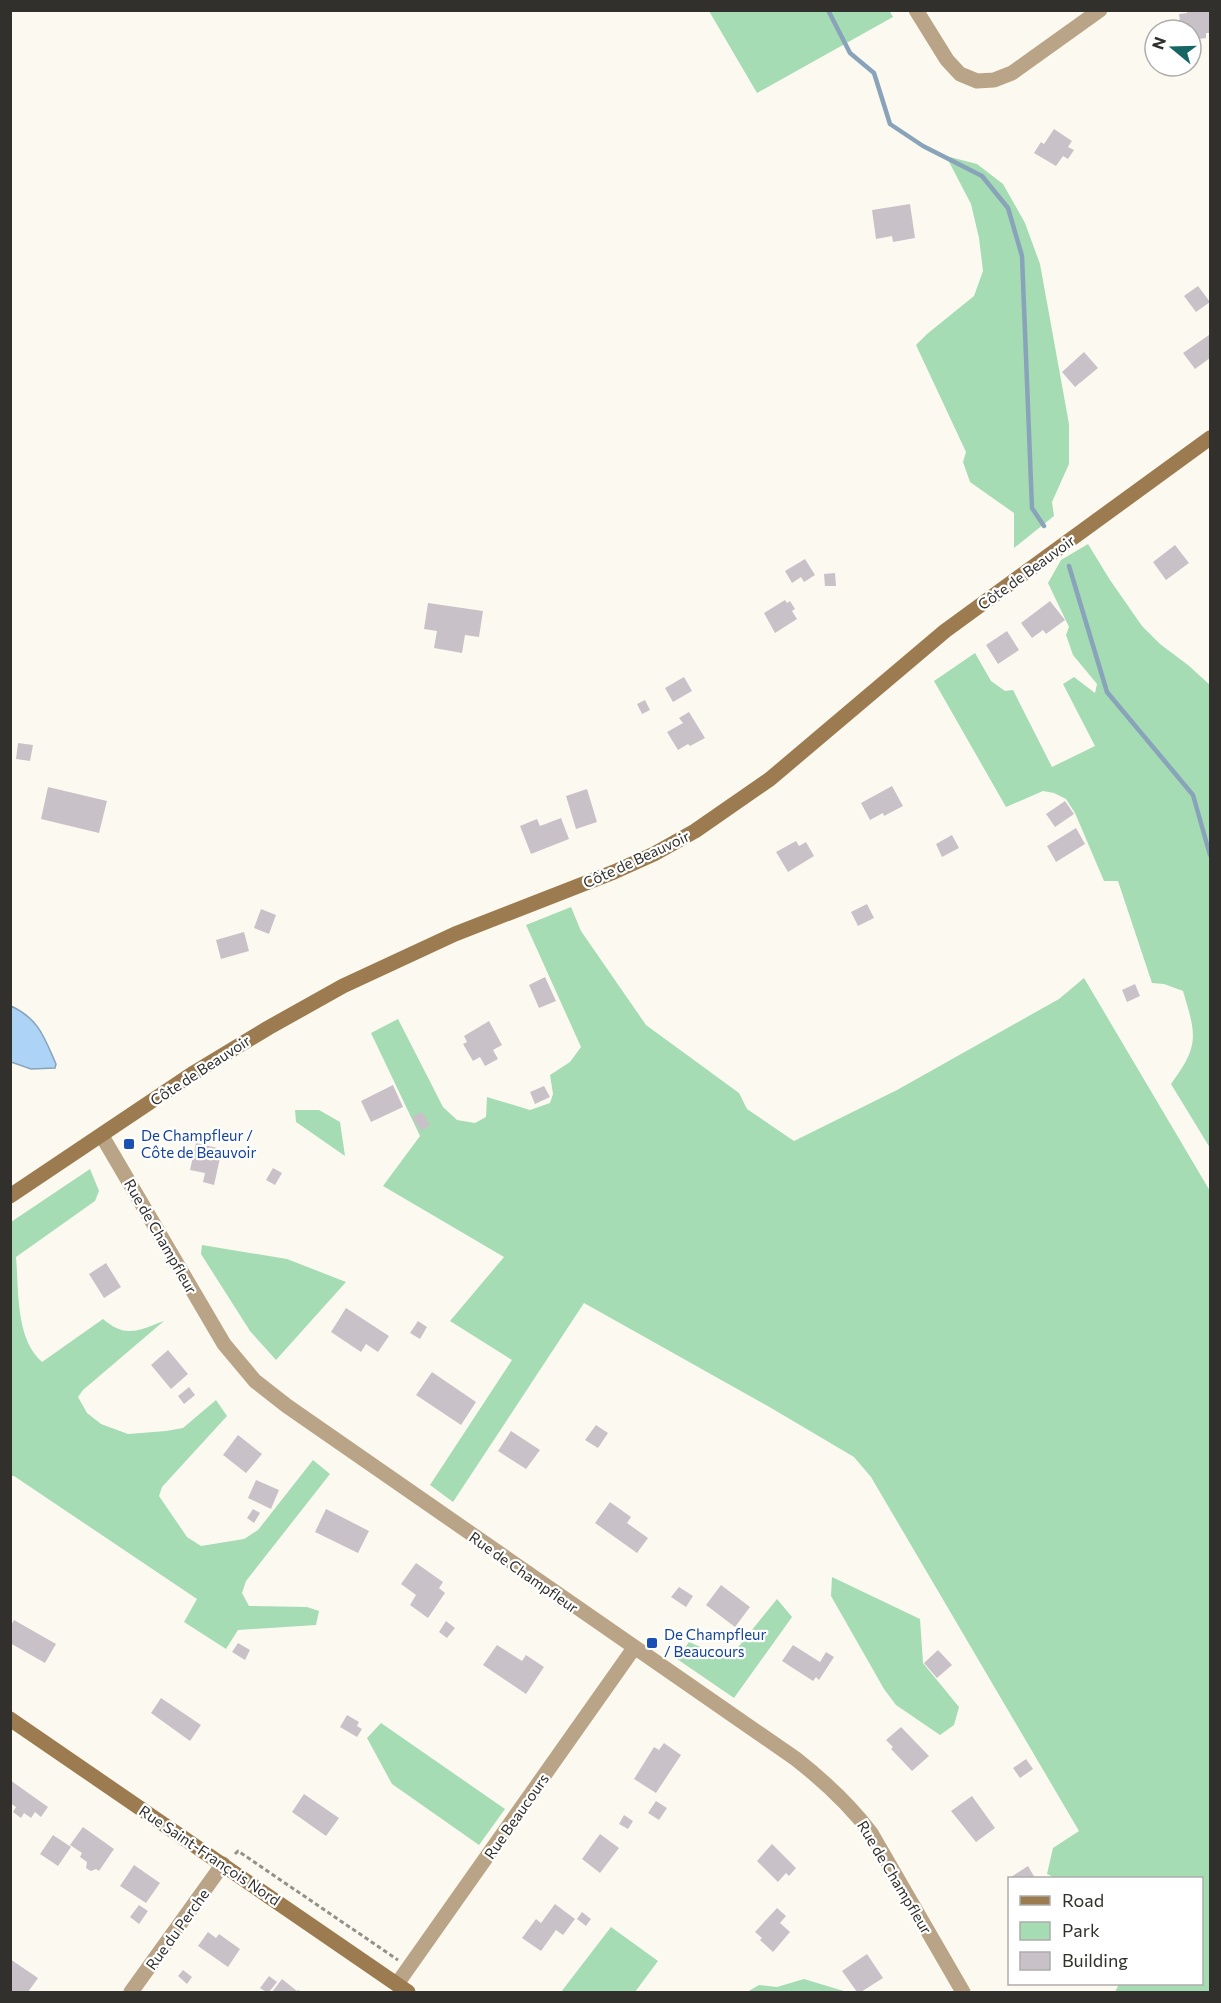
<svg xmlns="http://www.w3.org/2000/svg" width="1221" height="2003" viewBox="0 0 1221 2003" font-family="Commissioner,sans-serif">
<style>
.green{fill:#a5dcb4}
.water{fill:#add4f7;stroke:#88a3ba;stroke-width:1.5}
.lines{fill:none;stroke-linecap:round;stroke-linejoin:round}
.stream{stroke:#88a3ba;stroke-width:4.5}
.building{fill:#c9c1c8}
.path{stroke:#92918a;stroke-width:3;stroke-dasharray:4.5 3;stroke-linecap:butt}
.street{stroke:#baa487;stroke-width:15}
.secondary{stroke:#9b7b4f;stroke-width:15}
.transit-dot{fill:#1a4fb4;stroke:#fff;stroke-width:2}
.labels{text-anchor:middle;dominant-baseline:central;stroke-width:4.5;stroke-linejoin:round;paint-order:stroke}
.street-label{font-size:15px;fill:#31302c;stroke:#fff}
.transit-label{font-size:15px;fill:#164399;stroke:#fff;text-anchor:start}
</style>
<rect width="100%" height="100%" fill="#fcfaf0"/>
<path class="green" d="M889,10l4,7 -136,76 -48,-82z
M946,156l31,8 26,20 22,39 15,41 29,160v40l-17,38 2,14 -40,32v-35l-44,-31 -7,-20 3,-10 -50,-107 11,-11 47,-38 9,-25 -4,-33 -8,-34z
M1088,544l22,36 32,46 18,18 28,21 22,20v463l-39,-64c29,-39 25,-49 12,-93l-19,-7 -12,-1 -34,-102h-14l-29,-68 -9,-14 -12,-6 -11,-2 -37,16 -72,-126 41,-28 16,28 14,10 8,-1 39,77 43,-21 -32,-62 11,-7 21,16 2,-9 -24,-29 -7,-20 3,-8 -21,-44 13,-23z
M571,907l10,24 65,94 93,68 8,16 47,32 103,-51 162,-91 25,-21 126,213v801h-95l4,-8h83v-106h-147l-8,-4 6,-26 26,-17 -208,-354 -17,-20 -88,-52 -182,-102 -131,199 -23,-17 82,-125 -62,-39 54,-64 -121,-71 37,-50 -49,-103 27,-14 45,88 14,13 18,3 11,-6 1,-20 43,13 20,-7 3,-9 -3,-19 20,-13 11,-15 -55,-122z
M295,1110h24l21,12 5,34 -49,-34z
M90,1169l9,22 -4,10 -79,56c3,33 -1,81 26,105l61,-43c23,20 36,11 61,2l-81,69 -5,7 9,16 14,11 27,10 38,-3 17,-3 33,-28 11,16 -65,71 -3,9 28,41 14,9 43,-7 14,-9 55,-70 17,14 -84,107 -4,12 7,13 58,1 12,4 -3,14 -78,5 -12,19 -42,-27 13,-23 -183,-123h-3v-254z
M202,1245l85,14 59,23 -70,78 -26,-29 -49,-77z
M832,1577l88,42 3,44 36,44 -5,18 -14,10 -44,-30 -12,-16 -53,-93z
M777,1599l15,18 -58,81 -57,-39 12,-17 25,11 21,-2z
M381,1723l124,86 -26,36 -87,-61 -25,-46z
M611,1927l47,34 -23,31h-74z
M804,1979l43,13h-100l12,-7 18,2z"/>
<path class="water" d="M11,1006c28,13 33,31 45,58l-1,4 -24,1 -20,-7z"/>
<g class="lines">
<path class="stream" d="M828,10l22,43 24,20 16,51 33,22 59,30 26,32 14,48 10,252 12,18
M1069,566l38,126 86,103 17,60"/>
</g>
<path class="building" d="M1187,10h23v23h-4v5l-15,2v-10h-10l-2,-16 8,-1z
M1054,129l18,12 -4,6 6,3 -6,9 -5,-3 -7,10 -22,-13 7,-11 3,2z
M910,204l5,34 -22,4 -1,-6 -16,3 -4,-29z
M1198,286l12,16 -14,10 -12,-16z
M1209,335l1,2v21l-15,11 -12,-16z
M1084,352l14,16 -23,19 -13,-15z
M1175,545l14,18 -23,17 -13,-18z
M805,559l10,16 -11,7 -3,-5 -9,6 -7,-12z
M835,573l1,13h-11l-1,-12z
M785,600l2,3 3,-2 5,8 -3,2 5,8 -22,14 -11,-20z
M1050,601l15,19 -19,14 -3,-4 -11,8 -11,-15z
M428,603l55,8 -4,26 -14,-2 -3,18 -28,-5 3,-17 -13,-2z
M1007,631l12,19 -21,14 -12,-19z
M684,677l8,14 -19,11 -8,-14z
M645,700l5,10 -8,4 -5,-10z
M689,712l16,26 -15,8 -2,-2 -10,6 -11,-18 16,-9 -4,-5z
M18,743l15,2 -3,16 -14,-2z
M892,786l11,20 -19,10 -1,-3 -13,7 -9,-17z
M48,787l59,14 -8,32 -58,-14z
M587,789l10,33 -21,7 -10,-33z
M1065,801l9,13 -19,13 -9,-13z
M561,818l8,21 -38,15 -11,-28 17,-7 3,7z
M1076,828l9,16 -29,18 -9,-16z
M952,835l7,13 -17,9 -6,-13z
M796,841l3,5 7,-4 8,14 -26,16 -12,-20z
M867,904l7,14 -16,8 -7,-14z
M261,909l15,6 -7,19 -15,-6z
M244,932l5,19 -28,8 -5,-19z
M545,977l11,24 -17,7 -10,-23z
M1135,984l5,12 -13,6 -5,-12z
M489,1021l13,24 -9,5 5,9 -13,7 -5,-9 -7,4 -10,-17 4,-2 -3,-6z
M393,1085l10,22 -32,15 -10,-21z
M544,1086l6,11 -15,7 -5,-12z
M422,1112l8,13 -9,6 -9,-14z
M196,1143l26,6 -8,36 -11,-3 2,-9 -15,-3z
M273,1168l9,5 -7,12 -9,-5z
M106,1263l15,24 -17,11 -15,-24z
M346,1308l43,28 -11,16 -12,-8 -5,8 -30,-20z
M418,1321l9,6 -7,12 -10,-6z
M168,1350l20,24 -17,15 -20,-24z
M432,1372l44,30 -15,23 -45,-30z
M189,1387l6,8 -11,9 -6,-8z
M596,1425l12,8 -10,15 -13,-8z
M511,1431l29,19 -14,19 -28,-18z
M238,1435l24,19 -16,19 -23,-18z
M256,1480l23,10 -8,19 -23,-11z
M610,1502l21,15 -4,6 21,15 -11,15 -42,-30z
M253,1509l7,4 -6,10 -7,-5z
M326,1509l43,22 -11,22 -43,-21z
M416,1563l27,19 -4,6 6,5 -17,25 -18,-13 6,-10 -15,-11z
M721,1585l29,22 -15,20 -29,-22z
M679,1587l14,9 -7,11 -15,-10z
M14,1620l42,24 -11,19 -35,-20v-16z
M446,1621l9,7 -8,10 -8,-6z
M238,1643l12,7 -5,10 -13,-8z
M497,1645l25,16 4,-6 18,12 -18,27 -43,-29z
M793,1645l27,17 6,-10 8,5 -15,23 -3,-3 -3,4 -31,-20z
M938,1650l14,15 -15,13 -13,-15z
M161,1698l40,27 -11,16 -39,-28z
M347,1715l12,7 -2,4 5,3 -5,8 -17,-10z
M901,1727l28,29 -17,15 -21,-22 2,-2 -7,-7z
M664,1743l17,12 -25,38 -22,-14 20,-32 5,3z
M1026,1759l7,10 -13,9 -7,-10z
M10,1780l38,27 -7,10 -6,-5 -4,6 -7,-5 -3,5 -8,-6 3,-5 -6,-4z
M304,1794l35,24 -13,18 -34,-24z
M972,1796l23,32 -19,14 -25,-31z
M656,1801l11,7 -8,12 -11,-7z
M624,1815l9,6 -5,8 -9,-5z
M83,1827l31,22 -15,22 -3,-2 -5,2 -2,-1 -3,-2 1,-6 -7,-5 2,-4 -12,-8z
M600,1834l19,14 -19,25 -18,-14z
M53,1835l18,12 -13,19 -18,-12z
M772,1844l24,24 -7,8 -3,-3 -8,9 -21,-21z
M134,1865l26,18 -14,20 -26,-17z
M1028,1866l7,12h-23l-1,-1z
M555,1904l20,15 -12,16 -7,-5 -15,21 -19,-13 14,-19 5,4z
M139,1905l9,6 -9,13 -9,-7z
M777,1908l9,8 -6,7 10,9 -17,20 -13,-12 2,-2 -7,-6z
M582,1912l9,7 -5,7 -9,-7z
M208,1932l8,6 3,-4 21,15 -12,18 -30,-21z
M867,1954l16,24 -22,14h-4l-15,-21z
M10,1959l28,19 -10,14h-18z
M183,1970l9,7 -5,7 -9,-8z
M269,1976l8,6 -8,10h-3l-6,-4z
M282,1979l15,12 1,-1 4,2h-30z"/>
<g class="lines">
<path class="path" d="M235,1854l3,-3 160,109"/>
<path class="street" d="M916,10l31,50 13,14 17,7 17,-1 18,-7 88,-63
M102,1136l122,208 31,37 32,25 509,353c28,22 53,45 75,74l92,159
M397,1984l237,-336
M131,1992l92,-128"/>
<path class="secondary" d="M10,1196l182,-122 76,-46 75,-42 112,-52 159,-62 40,-18 41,-23 75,-52 175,-148 265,-193
M10,1719l398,273"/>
</g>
<g class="transit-dot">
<rect x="123" y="1138" width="12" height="12" rx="3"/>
<rect x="646" y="1637" width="12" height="12" rx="3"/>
</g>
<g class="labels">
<g class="street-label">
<text transform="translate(1026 572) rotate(-36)">Côte de Beauvoir</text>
<text transform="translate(636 859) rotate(-25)">Côte de Beauvoir</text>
<text transform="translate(200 1070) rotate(-33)">Côte de Beauvoir</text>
<text transform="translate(161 1236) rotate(60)">Rue de Champfleur</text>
<text transform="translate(524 1572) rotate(35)">Rue de Champfleur</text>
<text transform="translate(516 1816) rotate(-55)">Rue Beaucours</text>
<text transform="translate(210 1855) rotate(34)">Rue Saint-François Nord</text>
<text transform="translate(895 1877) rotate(59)">Rue de Champfleur</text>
<text transform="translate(177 1929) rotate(-54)">Rue du Perche</text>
</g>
<g class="transit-label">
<text x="141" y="1135">De Champfleur /<tspan x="141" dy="17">Côte de Beauvoir</tspan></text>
<text x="664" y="1634">De Champfleur<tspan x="664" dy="17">/ Beaucours</tspan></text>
</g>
</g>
<rect width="1221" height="2003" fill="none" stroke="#31302c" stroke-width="24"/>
<rect x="1008" y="1877" width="195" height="108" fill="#ffffff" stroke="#adacab" stroke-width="1.5"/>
<rect x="1020" y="1896" width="30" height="9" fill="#9b7b4f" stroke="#adacab" stroke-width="1.5"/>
<text x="1062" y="1907" font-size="18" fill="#31302c">Road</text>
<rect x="1020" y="1922" width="30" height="18" fill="#a5dcb4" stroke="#adacab" stroke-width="1.5"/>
<text x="1062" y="1937" font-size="18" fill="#31302c">Park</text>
<rect x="1020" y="1952" width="30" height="18" fill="#c9c1c8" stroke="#adacab" stroke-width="1.5"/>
<text x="1062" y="1967" font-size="18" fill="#31302c">Building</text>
<g transform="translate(1173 48) rotate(289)"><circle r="28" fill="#ffffff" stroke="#adacab" stroke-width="1.5"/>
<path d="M0-4.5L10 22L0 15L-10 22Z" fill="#186664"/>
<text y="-9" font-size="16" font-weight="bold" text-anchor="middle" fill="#31302c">N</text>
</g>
</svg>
